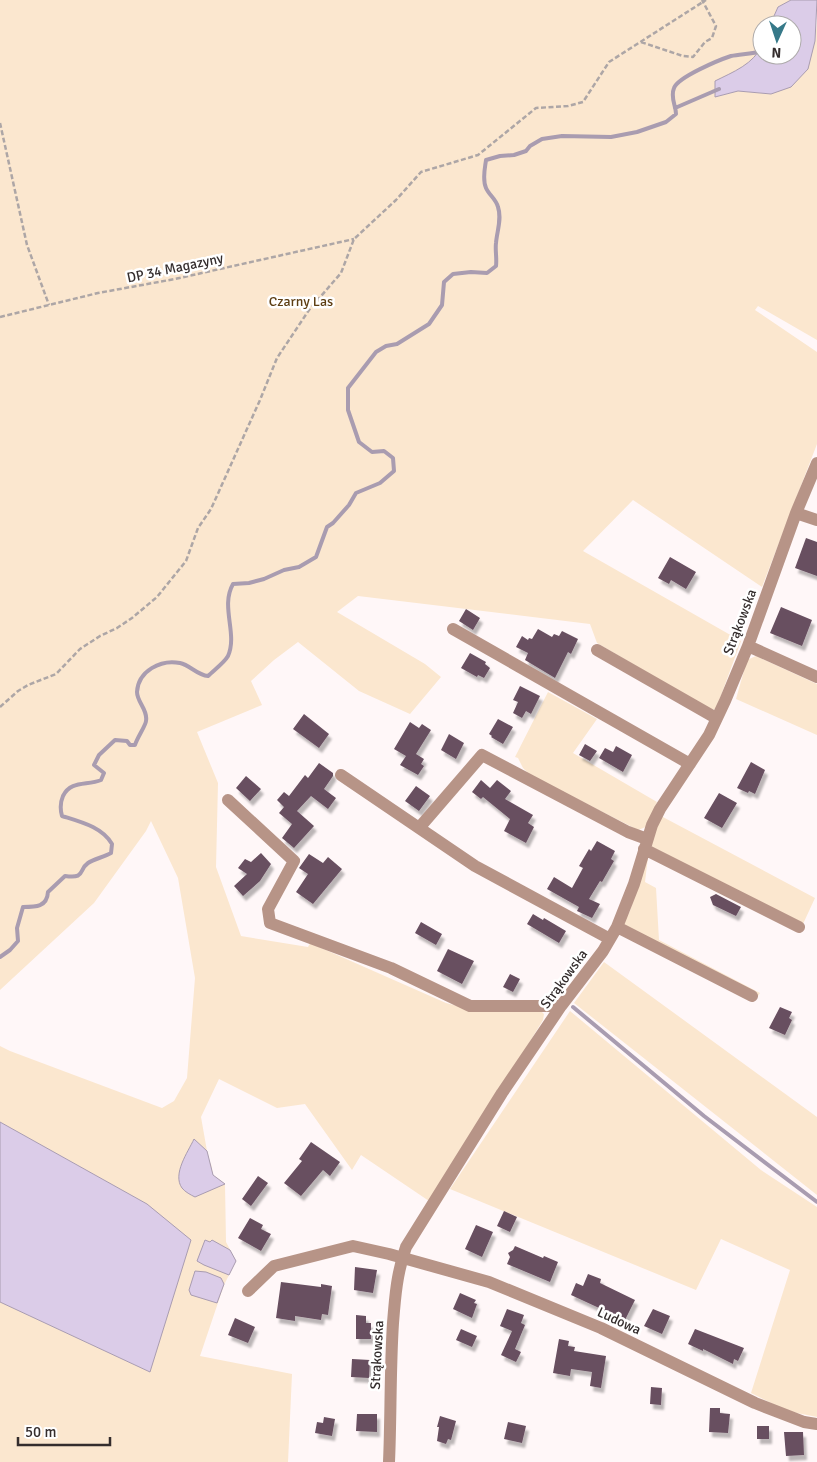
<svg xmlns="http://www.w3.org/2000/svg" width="817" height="1462" viewBox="0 0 817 1462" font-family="Signika,sans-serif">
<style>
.green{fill:#fbe7cf}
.water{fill:#dbcce8;stroke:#a99cb0}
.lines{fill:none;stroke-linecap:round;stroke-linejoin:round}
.stream{stroke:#a99cb0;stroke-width:4}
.building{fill:#684f60;filter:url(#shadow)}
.path{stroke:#ada6a6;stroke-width:2.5;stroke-dasharray:5 2.5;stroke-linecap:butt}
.minor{stroke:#b79487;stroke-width:12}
.labels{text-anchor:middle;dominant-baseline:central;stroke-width:5;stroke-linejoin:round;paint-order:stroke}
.street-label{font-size:14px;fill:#342d2d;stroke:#fff}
.park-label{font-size:14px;fill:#5d3e13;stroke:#fff}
</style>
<defs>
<filter id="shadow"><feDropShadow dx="3" dy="5" stdDeviation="1" flood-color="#0004"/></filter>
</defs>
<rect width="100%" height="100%" fill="#fff7f8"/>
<path class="green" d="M0,0h791l-13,7 -8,18h-8c0,6 1,14 0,20 -3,17 -32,29 -47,36l1,16 22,-6 33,3 44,-53 2,-20v319l-59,-34 -3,4 62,42v92l-55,143 -129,-87 -50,51 158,90 -25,68 -5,1 -114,-67 -7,-19 -232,-28 -21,16 88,52 16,13 -31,37 -51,-23 -61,-49 -24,18 -23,21 11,24 -65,27 21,51 -2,84 25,69 67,11 2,-4 136,60 31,8 63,-1 4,4 -1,6 -14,23 -100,158 -68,-46 -9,15 -47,-66 -28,4 -58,-29 -18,38 6,34 -12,-11 16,24 2,11 12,9 1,58 10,19 -12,24 -24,71 92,18 -4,88h-288v-160l150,70 -3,-168 -147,-82v-76l10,5 152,57 12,-7 13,-23 8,-100 -17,-100 -27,-57 -5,10 -52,72 -94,87z
M756,656l61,28v51l-81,-36 11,-39z
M548,692l49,27 -24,34 84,49 -11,25 -8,3 -108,-55 -7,-7 -5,-10 -3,-1z
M661,816l154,82 -12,26 -151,-77v-8z
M648,857l-3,25 11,6 3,52 101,53 -2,3 -132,-67 -3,-6 7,-12 14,-50z
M604,962l213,155v78l-243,-192z
M570,1011l191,159 56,37v210l-30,-6 -36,-18 39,-123 -69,-31 -25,51 -246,-101z"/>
<path class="water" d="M791,0h26l-2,41 -7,28 -17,18 -20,7 -33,-3 -23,6v-16c18,-9 39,-17 47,-36v10h30v-30h-22l8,-18z
M0,1122l147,82 44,36 -41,132 -150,-70z
M194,1139l13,12 6,24 12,9 -30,13c-4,-2 -10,-5 -13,-9 -10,-14 6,-36 12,-49z
M205,1240l5,2 2,-2 18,10 6,11 -7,14 -25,-10 -7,-4z
M195,1271l11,1 15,6 3,6 -7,19 -26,-8 -2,-5z"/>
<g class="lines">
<path class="stream" d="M675,108l44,-19
M0,957l10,-7 8,-9 -1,-13 6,-21c13,0 24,0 25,-15l17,-16c21,3 13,-6 23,-13 6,-4 16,-6 23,-10l1,-9c-10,-17 -31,-22 -50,-28 -2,-7 -2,-13 1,-20 8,-16 24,-10 38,-16l3,-7 -10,-8 5,-10 16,-15 12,1 3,4h5c2,-7 11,-20 11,-24 2,-11 -9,-19 -9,-29 1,-21 24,-33 43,-29 10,2 17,12 28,13 6,-6 16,-13 20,-20 10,-23 -8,-49 5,-72l16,-1 15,-4 20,-9 15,-3 17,-10 11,-30 6,-4 16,-18 7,-12 24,-10 14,-12 -1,-13 -9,-7 -12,1 -13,-10 -11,-32v-22l28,-36 10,-6 11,-2 32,-20 13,-19 2,-23 9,-8 18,-2 16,1 9,-7c1,-8 -1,-16 0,-23 1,-12 6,-24 2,-36 -2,-8 -9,-12 -12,-19 -4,-9 -1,-20 0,-28l14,-4 14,-1 12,-4 4,-5 12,-7 20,-3 49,1 26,-5 29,-10 10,-8c0,-9 -6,-16 -2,-26 4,-11 45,-28 57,-32 10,-2 21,-2 31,-5
M573,1007l131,109 113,86"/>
</g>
<path class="building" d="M806,538l11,4v34l-22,-8z
M670,557l26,15 -10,17 -15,-9 -2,4 -11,-6z
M781,607l31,13 -10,26 -32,-13z
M466,609l14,9 -7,12 -14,-9z
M538,629l14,8 2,-3 5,2 3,-5 16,8 -7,15 -3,-2 -13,26 -30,-18 3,-7 -12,-6 6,-11 6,4 1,-2 3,1z
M470,653l16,9 -1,2 5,4 -6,10 -6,-3 -1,2 -16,-9z
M520,686l20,10 -9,18 -5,-3 -4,7 -9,-5 5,-11 -5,-2z
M304,714l25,20 -10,14 -26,-19z
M498,719l15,8 -10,17 -12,-7 1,-1 -3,-2z
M410,722l9,6 3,-4 9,6 -15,24 8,5 -3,5 3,2 -6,9 -18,-10 6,-9 -12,-7z
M449,734l15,9 -8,16 -15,-9z
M585,744l12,7 -7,10 -11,-6z
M616,746l16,9 -9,17 -24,-14 6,-10 8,4z
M751,762l14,8 -10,24 -6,-3 -1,2 -11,-5z
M319,763l14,10v3l-9,13 12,9 -8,11 -17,-13 -14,15 17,15 -20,22 -12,-10 10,-14 -13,-11 5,-6 -7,-7 7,-8 5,4 16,-21 3,3z
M246,776l15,13 -11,12 -14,-13z
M481,780l9,8 7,-8 14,11 -6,8 28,16 -5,8 6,4 -8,16 -22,-12 6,-12 -27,-22 -2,2 -9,-7z
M416,786l14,10 -11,15 -14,-10z
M719,793l18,10 -15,25 -18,-10z
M597,841l18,10 -4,8 3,2 -12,21 -2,-1 -11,18 11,5 -8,14 -15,-7 2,-4 -32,-18 7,-12 18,11 11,-20 -4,-2 10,-17 2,2z
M261,853l10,11 -11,17 -17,15 -9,-10 13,-12 -9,-6 7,-9 6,3z
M309,854l14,9 5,-6 14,12 -29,35 -17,-12 12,-18 -9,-6z
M716,894l25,13 -5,9 -23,-11 -3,-8z
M533,914l10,6 1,-2 22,13 -7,12 -32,-19z
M421,922l21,12 -6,11 -21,-12z
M448,949l26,12 -12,23 -25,-13z
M510,974l10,5 -7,13 -10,-5z
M780,1007l12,5 -3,6 3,2 -7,15 -16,-7z
M311,1142l29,20 -10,14 -7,-6 -22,26 -17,-13 18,-22 -3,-2z
M258,1176l10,7 -17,23 -9,-7z
M504,1211l13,6 -7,15 -13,-6z
M250,1218l13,7 -2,4 10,5 -10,17 -23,-13z
M476,1225l17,7 -11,25 -17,-8z
M515,1246l28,12 1,-2 14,6 -8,20 -43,-18 3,-7 -2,-4 5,-3z
M355,1267l22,3 -4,23 -19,-3z
M588,1274l13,5 -1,4 35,17 -10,20 -54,-25 5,-12 7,3z
M281,1282l40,5v-3l11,2 -4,29 -6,-1 -1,6 -26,-4v5l-19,-3z
M460,1293l16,7 -2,3 3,1 -5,14 -19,-9z
M507,1309l17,6 -3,8 4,2 -10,24 6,3 -5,10 -15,-7 11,-24 -12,-5z
M653,1309l17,7 -8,18 -18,-8z
M356,1315l10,1v7h5v16h-15z
M235,1318l20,9 -7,16 -20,-8z
M461,1329l16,7 -5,11 -16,-7z
M695,1329l49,19 -6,13 -4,-2 -1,5 -30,-15v2l-15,-7z
M559,1339l10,2 -1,5 7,1 -1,4 32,5 -5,32 -11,-2 2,-14 -21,-3 -1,7 -17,-3z
M352,1359l18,1 -1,18 -18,-1z
M651,1387l11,1 -1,17 -11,-1z
M710,1408h10v5l10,1 -2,19 -19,-1z
M357,1414h20v18l-21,-1z
M440,1416l16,5 -5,19 -3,-1 -2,5 -9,-3 2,-14h-2z
M324,1417l11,2 -3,17 -17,-3 2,-11 6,1z
M508,1422l18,4 -4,17 -18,-4z
M757,1426h12v13h-12z
M784,1432h19l1,23 -18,1z"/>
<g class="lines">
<path class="path" d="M641,42l42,14 10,1 12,-15 7,-4 4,-12 -14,-26
M0,123l27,122 22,60
M0,317l98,-24 77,-14 179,-40
M0,707l18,-16 10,-6 28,-11 24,-25 20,-13 17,-8 15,-10 25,-21 29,-36 12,-33 13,-19 49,-109 17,-42 32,-48 32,-37 13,-34 42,-39 25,-28 57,-17 58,-47 32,-2 15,-4 26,-40 97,-62"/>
<path class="minor" d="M796,513l21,7
M453,629l237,135
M748,646l69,31
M597,650l119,68
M341,775l134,91 135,73
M228,800l66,61 -26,48 2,14 121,45 79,38h91
M419,828l63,-73 146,77 19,7
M644,849l155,78
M617,927l135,69
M248,1291l26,-25 79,-20 36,8 100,28 112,46 154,75 49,19 13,2
M389,1462c2,-46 1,-93 4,-139 2,-26 4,-51 13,-76l96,-154 59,-87 42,-55 14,-24 17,-43 18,-59 8,-16 49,-74 16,-34 23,-55 48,-133 21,-50"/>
</g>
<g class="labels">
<g class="street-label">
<text transform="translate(175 268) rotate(-12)">DP 34 Magazyny</text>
<text transform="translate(740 622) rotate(-69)">Strąkowska</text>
<text transform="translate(564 979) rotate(-54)">Strąkowska</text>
<text transform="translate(619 1321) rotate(25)">Ludowa</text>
<text transform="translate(377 1355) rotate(-87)">Strąkowska</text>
</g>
<g class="park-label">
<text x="301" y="301">Czarny Las</text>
</g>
</g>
<g transform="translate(777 40) rotate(183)"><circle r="24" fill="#ffffff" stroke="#aeabab"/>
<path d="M0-4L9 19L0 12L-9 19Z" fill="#367989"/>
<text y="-8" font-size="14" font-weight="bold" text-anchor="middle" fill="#342d2d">N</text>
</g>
<path d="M18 1437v8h92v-8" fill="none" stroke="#342d2d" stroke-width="2.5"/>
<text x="25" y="1437" font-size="15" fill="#342d2d" stroke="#ffffff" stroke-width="4" paint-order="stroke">50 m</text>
</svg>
